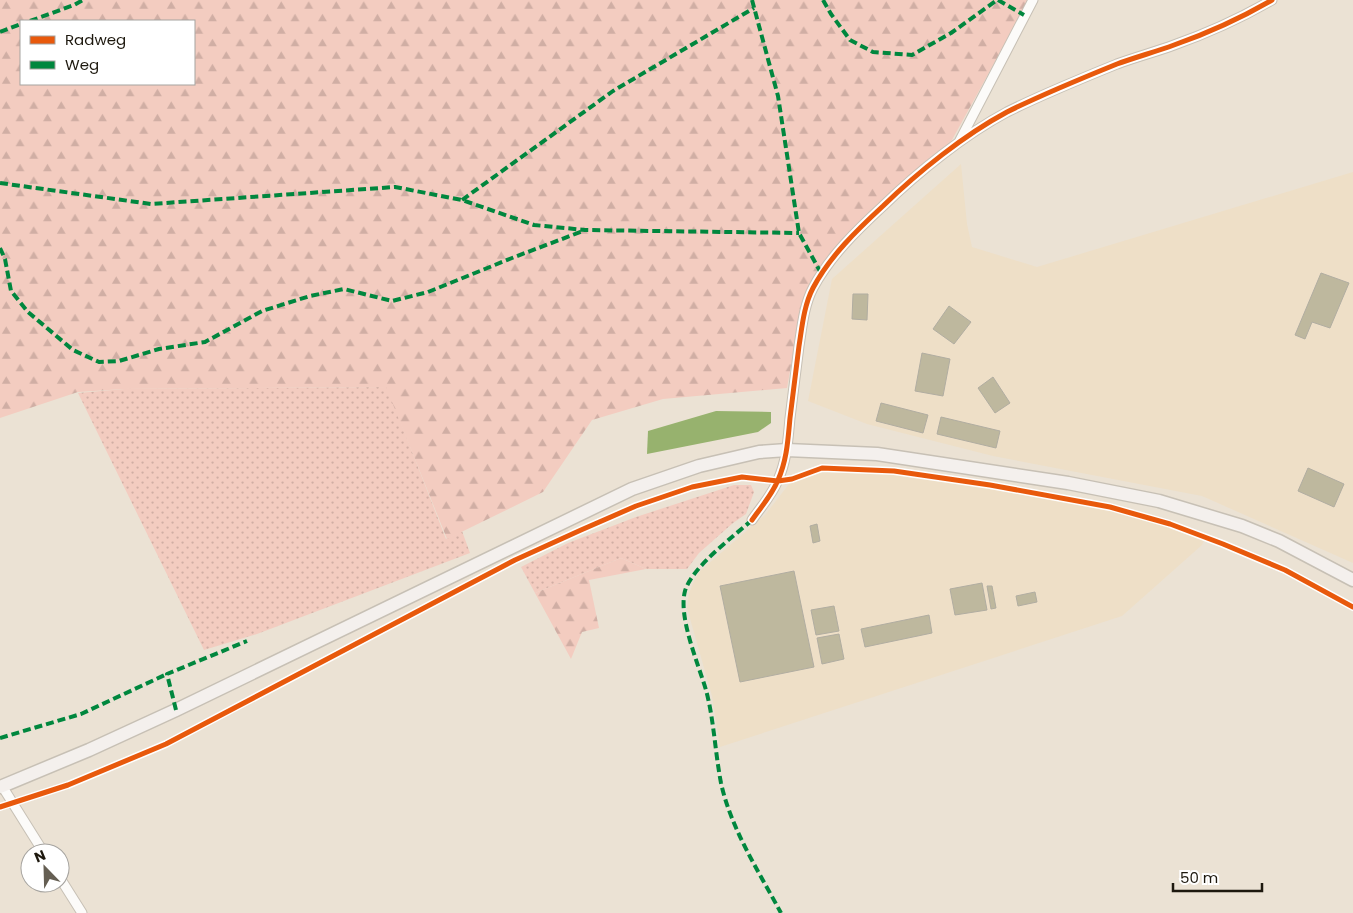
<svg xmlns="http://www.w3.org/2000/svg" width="1353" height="913" viewBox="0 0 1353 913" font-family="Poppins,sans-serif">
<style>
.built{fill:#eedfc7}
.grass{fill:url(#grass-dots)}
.forest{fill:url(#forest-firs);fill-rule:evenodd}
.water{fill:#97b26e}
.building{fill:#beb89e;stroke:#b1ada1}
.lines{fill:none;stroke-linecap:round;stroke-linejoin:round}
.street-casing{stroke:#c7c0b5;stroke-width:11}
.secondary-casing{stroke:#c7c0b5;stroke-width:15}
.street{stroke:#fcfbf9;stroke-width:9}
.secondary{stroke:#f4f0ed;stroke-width:12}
.quiet{stroke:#00873e;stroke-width:4;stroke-dasharray:8 4;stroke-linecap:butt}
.cycleway-casing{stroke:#fff;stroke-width:8}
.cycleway{stroke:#e8590c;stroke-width:5}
</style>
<defs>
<pattern id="grass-dots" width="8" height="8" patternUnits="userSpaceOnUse" patternTransform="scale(1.25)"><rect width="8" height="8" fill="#f3ccc0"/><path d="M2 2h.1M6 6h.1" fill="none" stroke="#d0aea4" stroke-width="1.8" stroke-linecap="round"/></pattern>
<pattern id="forest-firs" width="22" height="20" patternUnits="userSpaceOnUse" patternTransform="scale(1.25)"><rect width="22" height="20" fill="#f3ccc0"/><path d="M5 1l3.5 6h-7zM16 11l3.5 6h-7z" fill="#d0aea4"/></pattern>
</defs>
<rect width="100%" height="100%" fill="#ebe2d4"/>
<path class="built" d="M961,164l6,60 5,23 65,20 316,-95v391l-151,-67 -209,-40 -126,-32 -59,-23 24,-122z
M822,472l73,2 95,14 123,23 56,16 35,13 -2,5 -80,71 -402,131 -8,-51 -25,-88 2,-15 5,-12 6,-10 65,-56 24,-31z"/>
<path class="grass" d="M387,387l59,152 16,-8 8,22 -213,81 -53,16 -126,-257 46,-4z
M734,485h17l3,7 -8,22 -13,9 -34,30 -12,16h-41l-25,-11 -86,35 -14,-26 47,-24 68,-26z"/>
<path class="forest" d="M0,0h1029l-82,149 -116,105 -31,62 -13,72 -124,11 -71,21 -49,72 -96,47 -61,-152 -262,2 -46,3 -78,26zM21,21h173v63h-173z
M621,558l25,11 -57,11 10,48 -17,4 -11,27 -36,-66z"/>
<path class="water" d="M716,411l55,1v11l-13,9 -111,22 1,-23z"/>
<path class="building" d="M1321,273l28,10 -19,45 -18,-6 -7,17 -10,-4z
M853,294h15l-1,26 -15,-1z
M949,306l22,16 -17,22 -21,-15z
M922,353l28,6 -7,37 -28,-5z
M993,377l17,26 -15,10 -17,-25z
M881,403l47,12 -5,18 -47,-12z
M941,417l59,14 -4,17 -59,-14z
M1308,468l36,16 -10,23 -36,-16z
M817,524l3,17 -7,2 -3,-17z
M794,571l20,96 -74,15 -20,-96z
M982,583l5,27 -32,5 -5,-26z
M987,586h5l4,22 -5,1z
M1035,592l2,10 -19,4 -2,-10z
M834,606l5,25 -23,4 -5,-25z
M929,615l3,18 -67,14 -4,-18z
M839,634l5,25 -22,5 -5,-26z"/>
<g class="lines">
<g class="street-casing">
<path id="street" d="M959,142l74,-142
M752,520c9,-13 20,-25 26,-40 9,-20 10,-41 12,-62 3,-24 6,-48 9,-72 3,-19 5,-41 14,-58 17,-32 44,-58 70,-82 35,-34 81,-71 124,-94 36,-18 73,-33 110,-48 19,-7 38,-12 57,-19 34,-12 67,-27 98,-45
M2,786l42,67
M60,878l22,35"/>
</g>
<g class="secondary-casing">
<path id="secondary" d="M0,787l89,-37 87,-40 456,-221 67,-23 60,-14 28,-2 90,4 191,29 91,18 83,25 37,15 74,39"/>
</g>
<use href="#street" class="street"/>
<use href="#secondary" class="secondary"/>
<path class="quiet" d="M752,0l26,96 21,137 22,40
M823,0l8,14 19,26 23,12 39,3 39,-22 46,-33
M998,0l26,15
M30,21l44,-16 9,-5
M0,32l21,-8
M0,183l151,21 244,-17 67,13 72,25 51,5 214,3
M462,200l151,-109 141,-83
M0,248l5,11 6,32 17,21 45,38 26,12 20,-1 40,-12 46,-7 57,-31 48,-15 34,-7 48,12 36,-9 84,-34 71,-27
M752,520c-19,17 -60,47 -67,71 -7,26 13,72 21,99 8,30 9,62 15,93 10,46 38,89 60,130
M176,710l-9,-36 80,-33
M0,738l81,-24 86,-40"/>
<g class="cycleway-casing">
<path id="cycleway" d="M752,520c9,-13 20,-25 26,-40 9,-20 10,-41 12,-62 3,-24 6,-48 9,-72 3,-19 5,-41 14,-58 17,-32 44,-58 70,-82 35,-34 81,-71 124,-94 36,-18 73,-33 110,-48 19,-7 38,-12 57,-19 34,-12 67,-27 98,-45
M0,807l68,-22 98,-41 349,-184 66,-30 55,-24 56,-19 50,-10 36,4 14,-2 30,-11 72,3 96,14 120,22 60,17 53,20 62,26 68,37"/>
</g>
<use href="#cycleway" class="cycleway"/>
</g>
<rect x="20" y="20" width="175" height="65" fill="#ffffff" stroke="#a5a39f"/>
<rect x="30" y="36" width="25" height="8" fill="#e8590c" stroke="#a5a39f"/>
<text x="65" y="45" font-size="15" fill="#1d180e">Radweg</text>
<rect x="30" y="61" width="25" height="8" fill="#00873e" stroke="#a5a39f"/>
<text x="65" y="70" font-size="15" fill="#1d180e">Weg</text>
<g transform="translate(45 868) rotate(337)"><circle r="24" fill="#ffffff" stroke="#a5a39f"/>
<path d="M0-4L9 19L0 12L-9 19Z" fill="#655f53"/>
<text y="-8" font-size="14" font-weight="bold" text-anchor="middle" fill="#1d180e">N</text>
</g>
<path d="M1173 883v8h89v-8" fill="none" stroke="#1d180e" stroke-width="2.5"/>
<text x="1180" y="883" font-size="15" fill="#1d180e" stroke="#ffffff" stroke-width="4" paint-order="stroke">50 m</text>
</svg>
